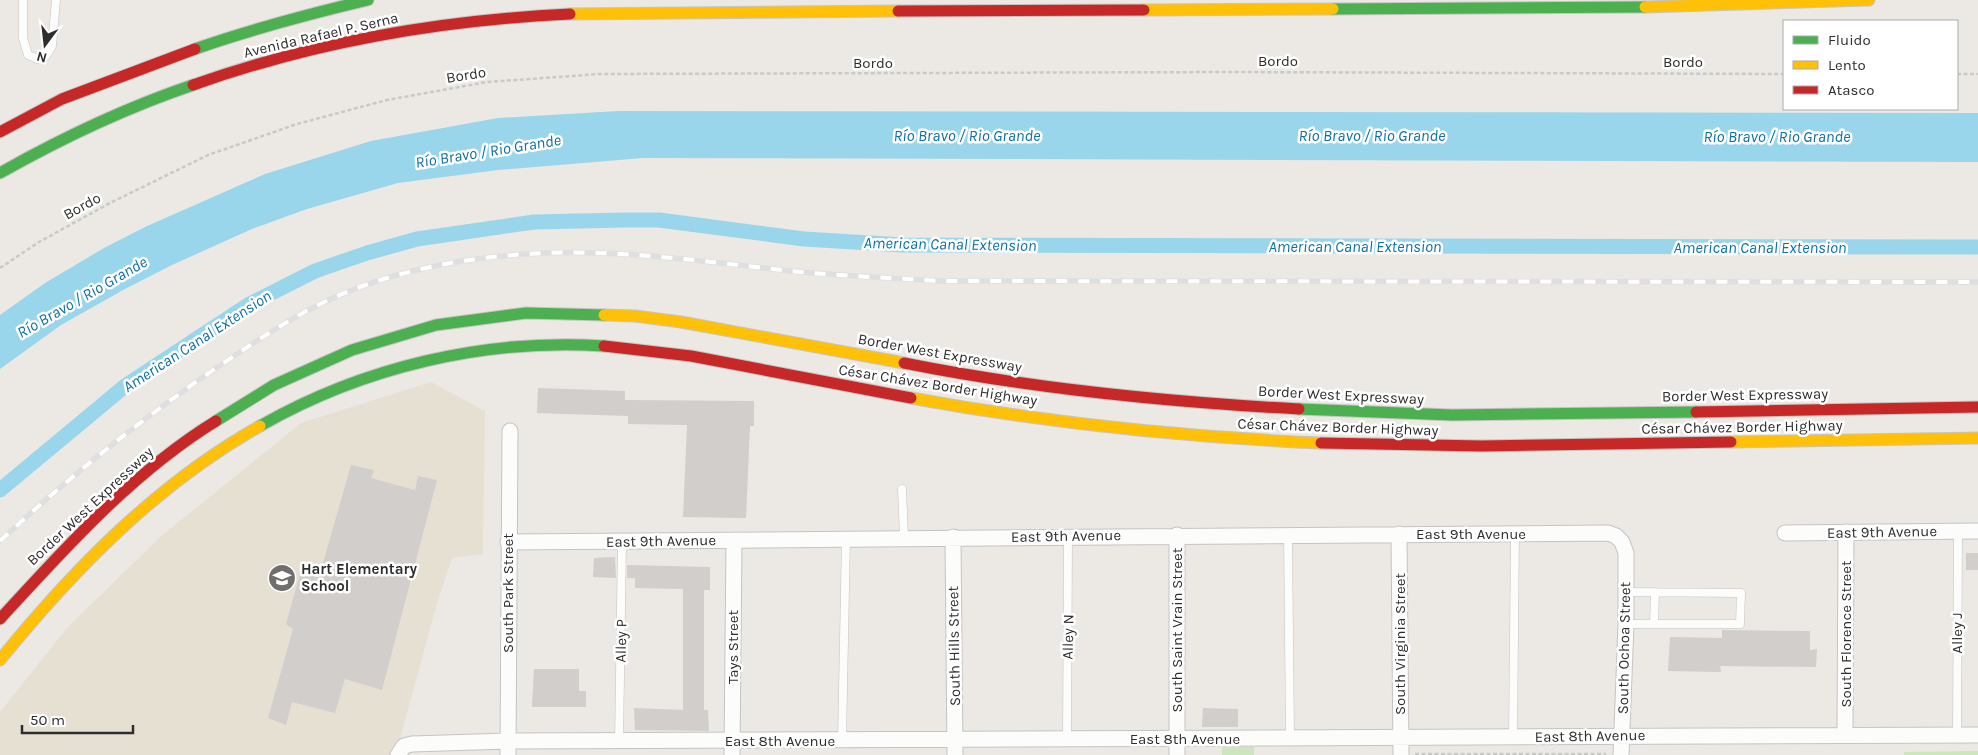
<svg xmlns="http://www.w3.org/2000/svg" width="1978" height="755" viewBox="0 0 1978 755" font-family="Karla,sans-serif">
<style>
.education{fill:#e6e0d3}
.green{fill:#cee6be}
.water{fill:#99d6ec}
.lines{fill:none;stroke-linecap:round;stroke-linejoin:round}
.canal{stroke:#99d6ec;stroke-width:15}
.building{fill:#d1cecb}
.lane-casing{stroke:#c5c4c5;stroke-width:9}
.street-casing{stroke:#c5c4c5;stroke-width:17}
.fast-casing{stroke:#c6c5c4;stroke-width:13}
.slow-casing{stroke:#c6c5c4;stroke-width:13}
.jam-casing{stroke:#c6c5c4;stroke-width:13}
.path{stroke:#c9c9c8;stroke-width:2.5;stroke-dasharray:4 2.5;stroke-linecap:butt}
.lane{stroke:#fcfcfb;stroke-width:8}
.street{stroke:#fcfcfb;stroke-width:15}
.fast{stroke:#4caf50;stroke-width:11}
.slow{stroke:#ffc107;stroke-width:11}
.jam{stroke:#c62828;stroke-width:11}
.rail-casing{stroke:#dfdfe1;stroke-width:5.5}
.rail{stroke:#fff;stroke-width:4;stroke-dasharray:11;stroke-linecap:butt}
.labels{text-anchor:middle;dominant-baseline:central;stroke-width:5;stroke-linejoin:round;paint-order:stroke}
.street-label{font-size:15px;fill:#2e2e2e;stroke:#fff}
.poi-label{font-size:15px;font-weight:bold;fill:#2e2e2e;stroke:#fff;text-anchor:start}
.water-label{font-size:16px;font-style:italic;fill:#0d6fa3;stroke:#fff}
</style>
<rect width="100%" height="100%" fill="#ece8e4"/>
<path class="education" d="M431,382l54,29 -2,143 -31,4 -14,42 -38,139 -8,16h-392v-43l67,-84 92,-90 142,-115z"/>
<path class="green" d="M1222,747h32v8h-32z
M1978,751v4h-74v-3z"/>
<path class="water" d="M618,111l1360,2v49l-1335,-4 -145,12 -100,13 -91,26 -55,20 -80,36 -47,24 -64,36 -61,44v-54l45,-32 59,-35 41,-21 120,-53 106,-33 127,-23z"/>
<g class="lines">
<path class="canal" d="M0,490l125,-104 123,-81 67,-34 52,-18 50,-14 117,-17 91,-2h34l145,19 99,6 1075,2"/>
</g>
<path class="building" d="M538,388l87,3v9l129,1v25h-4l-4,92 -63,-1 4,-92 -59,-1v-8l-91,-3z
M351,465l23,5 -3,8 44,12 3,-14 19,4 -55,210 -37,-11 -10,34 -43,-11 -6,23 -18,-7 25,-89 -7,-5 14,-50 19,3z
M1966,553h12v17h-12z
M615,557l1,21 -23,-1 1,-19z
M627,565l83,2v23h-6v120h4l1,21 -74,-1 -1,-22 49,2v-121l-48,-1v-10h-8z
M1722,630l88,1v19l7,-1 -1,18 -96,-1 1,6 -53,-1 2,-34 52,1z
M534,669h45v22h7v16h-54z
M1203,708l35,1v18h-36z"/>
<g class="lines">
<g class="lane-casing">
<path id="lane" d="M23,0v38l5,17 10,4 8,-3 6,-10 4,-46
M902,489l2,48
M1288,534l2,204
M1626,592l115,1 -1,31h-114
M1654,624l1,-32
M1957,735l1,-204
M1513,738l2,-205
M1067,739l1,-203
M842,741l4,-203
M619,742l3,-201"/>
</g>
<g class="street-casing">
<path id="street" d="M1785,533l193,-2
M1399,534l2,221
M1177,535v220
M953,537l2,218
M508,542l1100,-9 8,3 6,6 4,11v71l-5,131
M1845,735l1,-203
M398,755l6,-9 8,-2 96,-3 1470,-6
M508,755l2,-324
M732,755l2,-215"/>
</g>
<g class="fast-casing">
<path id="fast" d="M1333,9l312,-2
M195,49c57,-20 114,-35 173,-49
M0,173c62,-35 125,-65 193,-88
M1299,409l153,6 244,-3
M216,421l58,-36 78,-35 84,-25 90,-12 78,2
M260,426c103,-59 226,-88 344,-80"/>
</g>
<g class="slow-casing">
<path id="slow" d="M1645,7l224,-7
M1144,10l189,-1
M570,14l328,-3
M604,315l31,1 46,6 223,41
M911,398c136,25 273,39 410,45
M1731,442l247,-4
M0,660c74,-91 157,-176 260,-234"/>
</g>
<g class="jam-casing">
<path id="jam" d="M898,11l246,-1
M193,85c121,-43 249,-65 377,-71
M0,132l62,-33 133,-50
M604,346l87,10 220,42
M904,363c130,26 263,39 395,46
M1696,412l282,-5
M1321,443l161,3 249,-4
M0,619c65,-71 133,-147 216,-198"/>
</g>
<path class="path" d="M1957,74h21
M0,268l39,-26 71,-39 98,-48 89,-31 90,-24 100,-18 113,-8 629,-2 555,2
M1415,754h191"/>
<use href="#lane" class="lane"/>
<use href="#street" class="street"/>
<use href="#fast" class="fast"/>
<use href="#slow" class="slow"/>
<use href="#jam" class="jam"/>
<g class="rail-casing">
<path id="rail" d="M0,541c69,-64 144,-124 222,-177 36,-24 71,-48 111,-66 65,-29 140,-42 211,-45 83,-3 165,9 247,18 50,5 100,7 150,10l1037,1"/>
</g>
<use href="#rail" class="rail"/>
</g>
<defs>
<g id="school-disc" transform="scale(1.4375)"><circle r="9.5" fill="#706f6e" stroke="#fff"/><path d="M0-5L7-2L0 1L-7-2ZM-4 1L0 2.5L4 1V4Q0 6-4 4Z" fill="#fff"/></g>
</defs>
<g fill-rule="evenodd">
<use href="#school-disc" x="282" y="578"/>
</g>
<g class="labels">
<g class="street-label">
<text transform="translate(321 35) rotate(-13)">Avenida Rafael P. Serna</text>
<text x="1278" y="61">Bordo</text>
<text x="1683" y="62">Bordo</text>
<text x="873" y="63">Bordo</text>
<text transform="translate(466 75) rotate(-9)">Bordo</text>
<text transform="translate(82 206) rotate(-29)">Bordo</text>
<text transform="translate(940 353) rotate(10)">Border West Expressway</text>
<text transform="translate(938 385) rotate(9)">César Chávez Border Highway</text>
<text transform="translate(1341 395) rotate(3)">Border West Expressway</text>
<text transform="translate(1745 395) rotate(-1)">Border West Expressway</text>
<text transform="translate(1338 427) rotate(2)">César Chávez Border Highway</text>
<text transform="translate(1742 427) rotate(-1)">César Chávez Border Highway</text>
<text transform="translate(90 506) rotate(-43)">Border West Expressway</text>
<text transform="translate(1882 532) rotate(-1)">East 9th Avenue</text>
<text x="1471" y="534">East 9th Avenue</text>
<text transform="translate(1066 536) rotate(-1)">East 9th Avenue</text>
<text transform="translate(661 541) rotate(-1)">East 9th Avenue</text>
<text transform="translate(508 593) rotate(-90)">South Park Street</text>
<text transform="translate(1177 630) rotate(-90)">South Saint Vrain Street</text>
<text transform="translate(1957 633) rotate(-90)">Alley J</text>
<text transform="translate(1846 634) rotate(-90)">South Florence Street</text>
<text transform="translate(1068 637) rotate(-89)">Alley N</text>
<text transform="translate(621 641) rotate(-89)">Alley P</text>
<text transform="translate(1400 644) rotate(-90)">South Virginia Street</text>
<text transform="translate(954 646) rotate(-91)">South Hills Street</text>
<text transform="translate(733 647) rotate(-90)">Tays Street</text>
<text transform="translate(1624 648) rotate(-89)">South Ochoa Street</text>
<text transform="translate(1590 736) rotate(-1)">East 8th Avenue</text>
<text x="1185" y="739">East 8th Avenue</text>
<text x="780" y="741">East 8th Avenue</text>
</g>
<g class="poi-label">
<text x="301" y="569">Hart Elementary<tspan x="301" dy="17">School</tspan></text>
</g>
<g class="water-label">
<text x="967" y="135">Río Bravo / Rio Grande</text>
<text x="1372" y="135">Río Bravo / Rio Grande</text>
<text x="1777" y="136">Río Bravo / Rio Grande</text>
<text transform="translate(488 151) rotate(-9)">Río Bravo / Rio Grande</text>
<text transform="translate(950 244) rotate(1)">American Canal Extension</text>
<text x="1355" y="246">American Canal Extension</text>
<text x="1760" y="247">American Canal Extension</text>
<text transform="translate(82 297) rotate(-30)">Río Bravo / Rio Grande</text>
<text transform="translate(197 341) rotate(-33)">American Canal Extension</text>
</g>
</g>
<rect x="1783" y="20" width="175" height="90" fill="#ffffff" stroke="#ababab"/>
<rect x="1793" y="36" width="25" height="8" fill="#4caf50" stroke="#ababab"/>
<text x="1828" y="45" font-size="15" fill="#2e2e2e">Fluido</text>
<rect x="1793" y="61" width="25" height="8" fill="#ffc107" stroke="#ababab"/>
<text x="1828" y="70" font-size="15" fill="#2e2e2e">Lento</text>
<rect x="1793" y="86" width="25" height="8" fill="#c62828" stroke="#ababab"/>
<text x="1828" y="95" font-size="15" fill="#2e2e2e">Atasco</text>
<g transform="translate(45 45) rotate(195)" stroke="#ffffff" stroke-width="4" paint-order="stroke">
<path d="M0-4L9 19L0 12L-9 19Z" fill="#2e2e2e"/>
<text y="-8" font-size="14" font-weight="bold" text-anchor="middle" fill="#2e2e2e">N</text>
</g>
<path d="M22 725v8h111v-8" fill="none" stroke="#2e2e2e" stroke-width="2.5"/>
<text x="30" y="725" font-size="15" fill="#2e2e2e" stroke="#ffffff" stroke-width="4" paint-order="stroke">50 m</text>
</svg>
